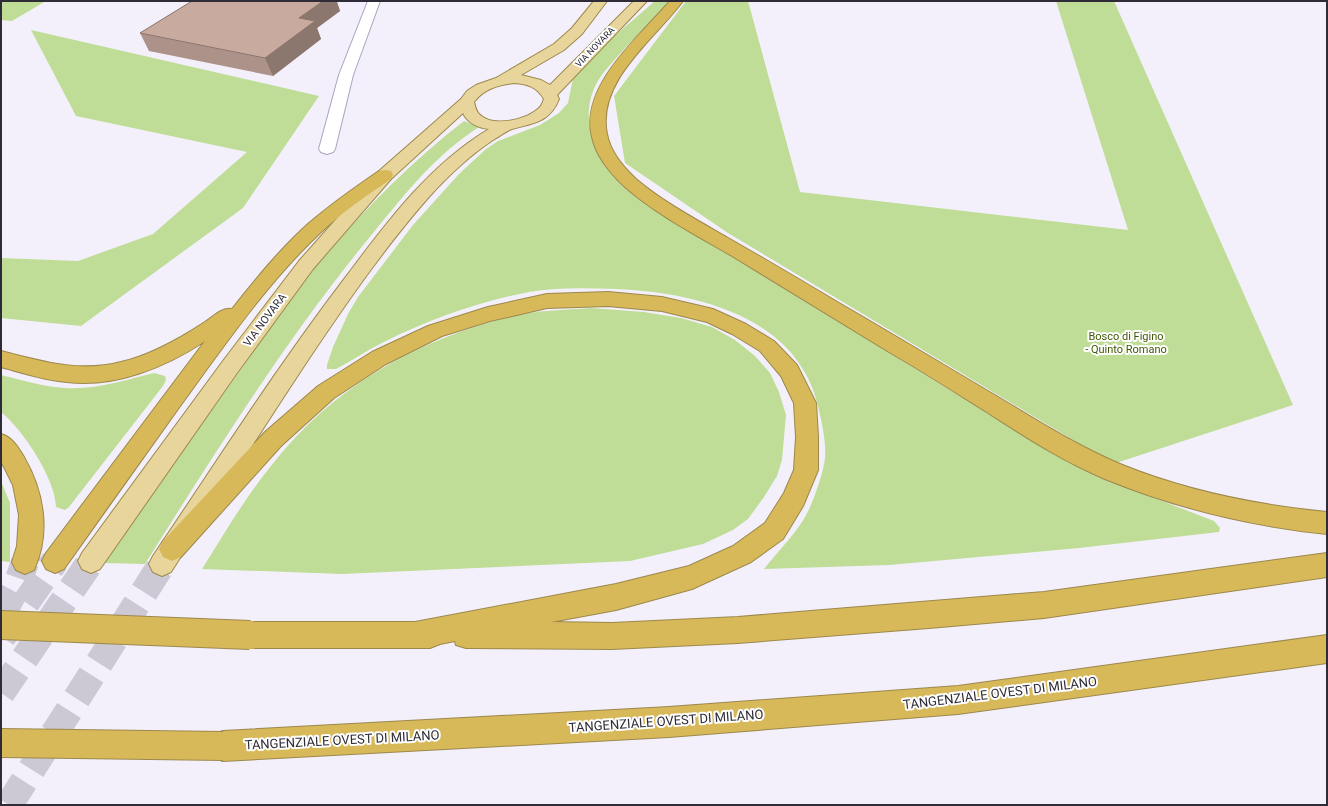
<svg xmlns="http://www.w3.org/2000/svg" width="1328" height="806" viewBox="0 0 1328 806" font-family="Roboto,sans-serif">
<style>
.green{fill:#bfdd96}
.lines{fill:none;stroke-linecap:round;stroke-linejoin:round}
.primary-tunnel{stroke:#ccc9d5;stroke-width:28;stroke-dasharray:28 14;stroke-linecap:butt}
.highway-tunnel{stroke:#ccc9d5;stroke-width:28;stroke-dasharray:28 14;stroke-linecap:butt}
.street-casing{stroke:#aaa4bf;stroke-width:2}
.primary-casing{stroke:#9c884d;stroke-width:2}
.highway-casing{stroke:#9c884d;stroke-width:2}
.street{fill:#fff;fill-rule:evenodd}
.primary{fill:#e7d59b;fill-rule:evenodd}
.highway{fill:#d7b959;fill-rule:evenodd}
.highway-bridge-casing{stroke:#9c884d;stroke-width:30;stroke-linecap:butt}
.highway-bridge{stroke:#d7b959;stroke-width:28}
.wall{fill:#ac9289}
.shaded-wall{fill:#8c776f}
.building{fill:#c8aa9f;stroke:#8c776f}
.labels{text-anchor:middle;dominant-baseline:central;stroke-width:4;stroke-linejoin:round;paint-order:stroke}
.far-street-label{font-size:9px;fill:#2f2c37;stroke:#fff}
.street-label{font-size:11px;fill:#2f2c37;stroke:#fff}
.park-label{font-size:11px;fill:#3f5804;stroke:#fff}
.near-street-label{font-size:13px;fill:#2f2c37;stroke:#fff}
</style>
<rect width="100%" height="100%" fill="#f3f0fc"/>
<path class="green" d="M1,1h45l-34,20 -11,-1z
M655,1h14c-14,16 -29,32 -44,47 -9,11 -20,21 -27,33 -18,30 -8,69 14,94 7,7 15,14 23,20l407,252 66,33 106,41 6,7 -1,4 -140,16 -190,17 -125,4c14,-18 37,-40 46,-62 6,-14 13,-33 15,-49 1,-14 -2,-30 -5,-43 -17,-97 -120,-122 -203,-126 -29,-1 -60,-2 -88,3 -51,10 -99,27 -145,50 -17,8 -32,19 -48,27h-9v-4l6,-18 15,-33 10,-17 55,-72 46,-51 27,-25 12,-8 42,-16 19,-12 9,-10 5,-25 8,-13z
M686,1h62l52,191 328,38 -72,-229h58l179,404 -180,59 -385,-231 -103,-70 -11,-67z
M31,30l288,66 -76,112 -162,118 -80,-8v-60l77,3 75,-27 94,-82 -171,-36z
M464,121l15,6c-45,29 -72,65 -106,106 -85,103 -157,218 -228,331l-42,-1 202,-284c48,-57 100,-113 159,-158z
M591,308l53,4 37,6 31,9 23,13 20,16 15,17 9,19 7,23 -4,45 -5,16 -13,21 -16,22 -15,11 -30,14 -73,17 -288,13 -140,-5c22,-35 43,-71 69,-103 60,-78 145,-126 239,-149 26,-7 55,-7 81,-9z
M154,373l11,3 1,4 -3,6 -94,121 -4,3 -9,-3c-1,-29 -33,-77 -55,-95v-37c21,5 43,12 64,13 31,2 60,-8 89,-15z
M1,481l9,22v59l-9,-1z"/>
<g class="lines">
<path class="primary-tunnel" d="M1,693l90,-132
M9,805l153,-241"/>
<path class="highway-tunnel" d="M1,616l15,-28 9,-26
M2,637l53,-76"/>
<g class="street-casing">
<path id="street" d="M368,1h12l-27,74 -18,74 -2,3 -6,2 -6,-2 -2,-3 20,-74z"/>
</g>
<g class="primary-casing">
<path id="primary" d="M594,1h13l-25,33 -18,16 -43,25 20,5 9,5 84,-84h13l-90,94 2,4c-9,23 -25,24 -47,30 -6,2 -13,8 -19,11 -24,16 -46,37 -65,58 -43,49 -81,104 -118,159 -47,71 -93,143 -139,215l-9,4 -9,-4 -4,-8 4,-8c65,-96 127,-194 198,-286 39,-52 81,-107 138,-141 -10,-1 -22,-6 -26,-16l-72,66 -78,90 -76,104 -137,196 -9,4 -9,-4 -4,-8 4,-8 141,-192 76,-100 80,-90 82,-72 6,-8 9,-6 20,-7 58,-34 18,-16zM514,83c14,1 23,4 30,16 -1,2 -2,6 -4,8 -12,13 -48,21 -61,7 -3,-3 -4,-8 -5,-12 10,-13 24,-17 40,-19z"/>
</g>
<g class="highway-casing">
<path id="highway" d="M670,1h13c-28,38 -87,80 -76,133 3,17 16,33 29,45 27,23 61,41 92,59 37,21 74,43 111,65 52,30 103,61 154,91 42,25 82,51 127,70 66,27 136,41 207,48v22c-77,-8 -151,-26 -222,-55 -43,-18 -81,-43 -120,-68 -32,-20 -63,-40 -96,-59 -52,-32 -104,-64 -157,-96 -36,-21 -75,-41 -107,-69 -14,-13 -29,-31 -33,-50 -13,-51 48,-101 78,-136z
M385,170l6,1 2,4 -2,4c-25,17 -50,34 -72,55 -53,50 -98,116 -141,175 -38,53 -76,106 -114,160l-9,4 -9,-4 -4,-8 4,-8 159,-212c-39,26 -90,47 -138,41 -23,-2 -44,-9 -66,-15v-16c40,10 78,22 120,11 30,-7 58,-23 84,-40 8,-5 17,-15 27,-13 23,-29 48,-60 76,-85 22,-19 46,-36 71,-53z
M608,292l54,5 51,12 33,15 28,17 23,24 19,38 2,34v33l-15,36 -20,33 -32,23 -59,27 -76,21 -65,12 61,1 126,-6 306,-25 283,-39v24l-283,41 -115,10 -191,15 -126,6 -146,-1 -10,-3 -1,-4 -15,3 -10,4h-180l-10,-3 -4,-10 4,-10 10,-3h165l201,-38 73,-18 44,-20 32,-23 19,-30 10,-23 2,-33 -2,-34 -13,-27 -21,-25 -28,-17 -25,-12 -45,-11 -54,-5 -61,2 -57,13 -48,15 -56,28 -52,34 -53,48 -100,111 -9,4 -9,-4 -4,-8 4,-8 102,-109 53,-46 54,-34 56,-26 60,-19 59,-13z
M1,434c11,3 17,13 23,23 20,35 27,76 10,113l-9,4 -9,-4 -4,-8 5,-16 2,-31 -6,-30 -12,-24z
M1327,635v28l-369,51 -289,23 -446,24 -11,-4 -4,-11 4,-11 11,-4 446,-24 289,-21z"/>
</g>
<use href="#street" class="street"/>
<use href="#primary" class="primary"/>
<use href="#highway" class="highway"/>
<g class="highway-bridge-casing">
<path id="highway-bridge" d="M1,625l249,10
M1,743l222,3"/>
</g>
<use href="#highway-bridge" class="highway-bridge"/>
</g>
<path class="wall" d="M192,1h146l-1,1 3,9 -23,17 4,11 -48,37 -124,-25 -9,-18z"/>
<path class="shaded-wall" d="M323,1h15l-1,1 3,9 -23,17 4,11 -48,37 -8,-18 34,-40z"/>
<path class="building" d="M192,1h131l-24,17 16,3 -50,37 -125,-25z"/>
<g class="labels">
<g class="far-street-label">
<text transform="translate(595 47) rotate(-46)">VIA NOVARA</text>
</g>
<g class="street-label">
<text transform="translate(265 320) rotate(-53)">VIA NOVARA</text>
</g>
<g class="park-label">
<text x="1126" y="336">Bosco di Figino<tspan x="1126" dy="13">- Quinto Romano</tspan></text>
</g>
<g class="near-street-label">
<text transform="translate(1000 693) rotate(-7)">TANGENZIALE OVEST DI MILANO</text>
<text transform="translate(666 721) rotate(-4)">TANGENZIALE OVEST DI MILANO</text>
<text transform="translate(342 740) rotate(-3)">TANGENZIALE OVEST DI MILANO</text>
</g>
</g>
<rect width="1328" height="806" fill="none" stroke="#2f2c37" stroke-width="4"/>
</svg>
